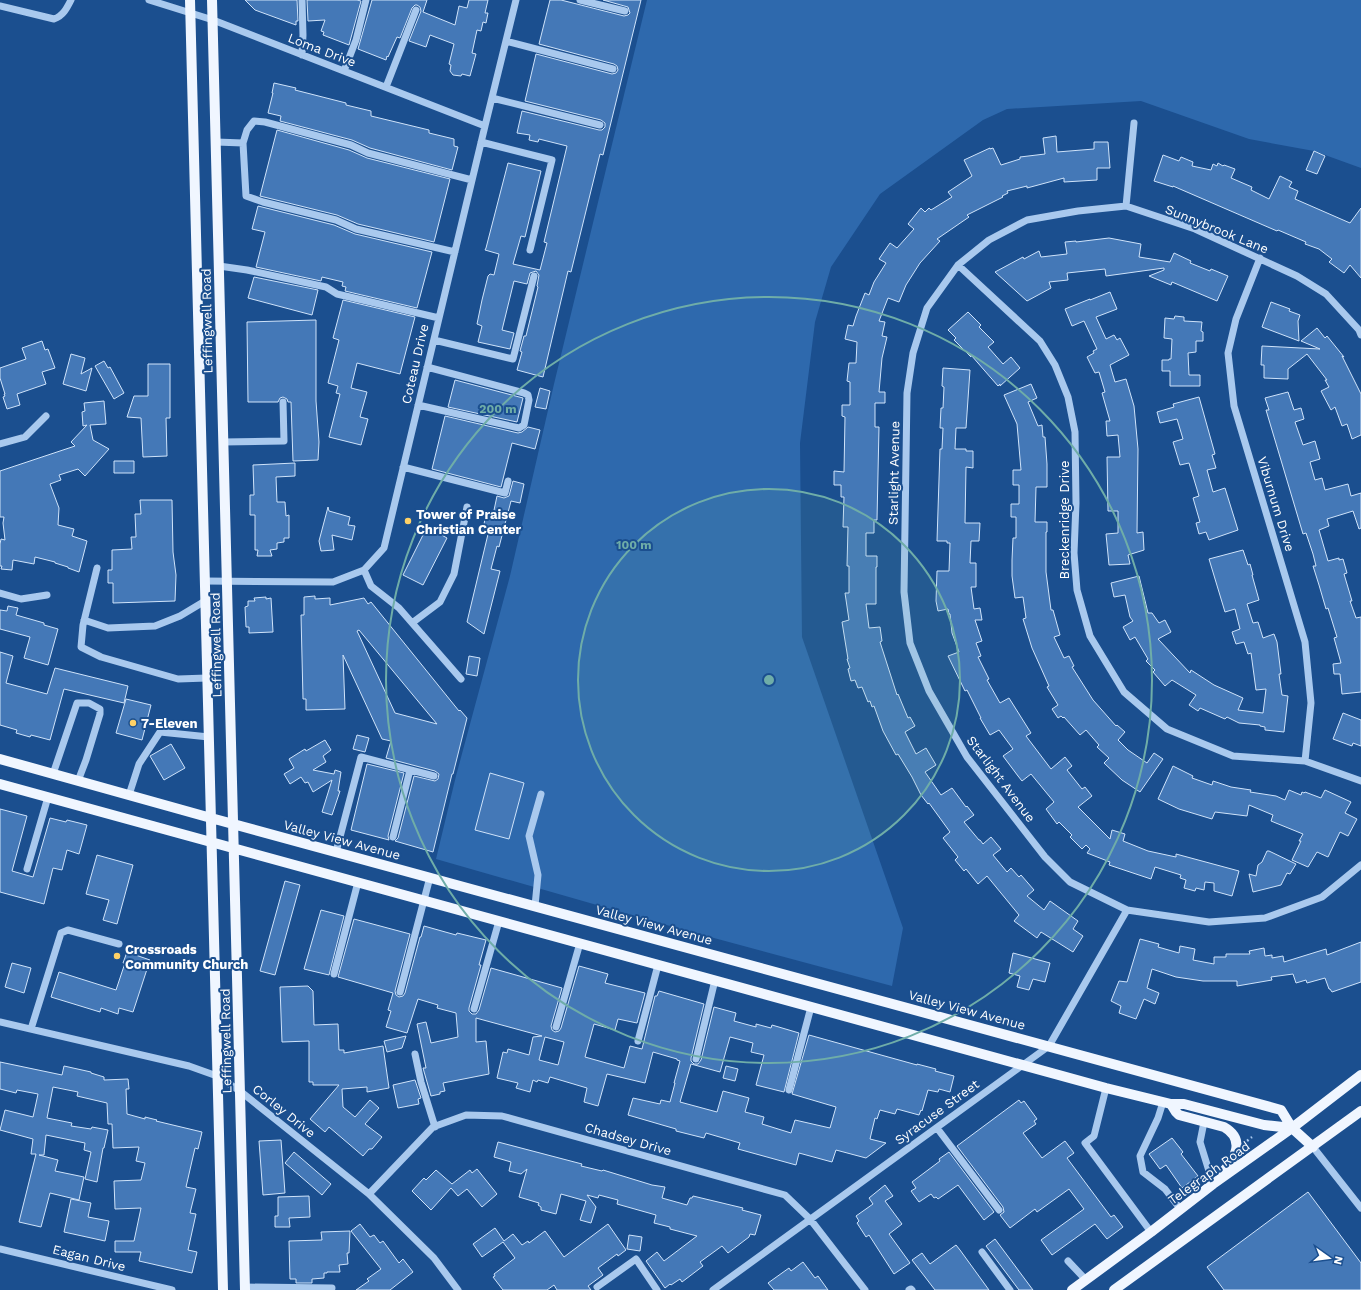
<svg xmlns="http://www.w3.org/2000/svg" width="1361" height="1290" viewBox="0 0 1361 1290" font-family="'Work Sans',sans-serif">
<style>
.green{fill:#2e69ad}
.building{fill:#4478b7;stroke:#cfe3fa;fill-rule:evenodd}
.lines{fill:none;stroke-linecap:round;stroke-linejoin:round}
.path{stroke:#a9c9ee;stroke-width:2.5;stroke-dasharray:2 3;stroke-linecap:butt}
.minor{stroke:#a9c9ee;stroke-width:7}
.major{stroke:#f0f6ff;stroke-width:10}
.ring{fill:none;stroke:#6fada8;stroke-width:2}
.poi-dot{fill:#ffd166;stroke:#1b4f8f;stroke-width:1.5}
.labels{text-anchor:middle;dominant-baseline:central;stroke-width:4;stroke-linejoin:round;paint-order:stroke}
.street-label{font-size:13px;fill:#fff;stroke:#1b4f8f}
.poi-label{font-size:13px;font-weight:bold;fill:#fff;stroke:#1b4f8f;text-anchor:start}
.centre{fill:#6fada8;stroke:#1b4f8f;stroke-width:2}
.ring-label{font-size:12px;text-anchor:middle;font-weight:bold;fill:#6fada8;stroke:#1b4f8f;stroke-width:4;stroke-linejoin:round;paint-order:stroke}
</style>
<rect width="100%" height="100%" fill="#1b4f8f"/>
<path class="green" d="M647,0h714v168l-47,-17 -65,-12 -108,-38 -134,8 -24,11 -103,74 -49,73 -16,55 -15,121 2,194 101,291 -11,58 -215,-58 -241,-69 20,-83 54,-200 44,-192z"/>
<path class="building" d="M245,0h52l1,21h-2v4l-41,-15z
M307,0h50l4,1 -12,44 -26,-10 1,-3 -3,-1 4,-11 -17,1z
M372,0h55l-4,12 32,13 4,-19 8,2 2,-8h19l-3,13h3l-2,10 -3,-1 -2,9 -4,-1 -5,23 4,1 -6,22 -8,-2 -1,2 -8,-1 -3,-4 1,-6 -2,-1 5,-20 -24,-9 -4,12 -17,-6 12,-30 -1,-4 -3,-2h-2l-3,3 -12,30 -3,-1 -9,20 -1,-1 -1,4 -28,-11z
M550,0h11l63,16 4,-1 2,-2 -2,-6 -25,-7h38l-38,155 -3,-1 -29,118 -3,-1 -25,106 -26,-7 5,-18 -2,-1 4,-15h2l12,-49 -1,-1 2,-11 -3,-4 -6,2 -3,11 -13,-3 -12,49 12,3 -4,16 -32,-7 4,-16 -5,-2 5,-24 6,-24 2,-2 4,1 5,-21 -14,-4 1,-2 22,-85 33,8 -16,66 -4,-1 -8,28 27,6 7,-27 -3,-1 23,-96 -28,-7 -1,3 -9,-2 1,-5 -13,-2 5,-22 77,19h3l3,-3v-4l-4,-3 -76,-19 11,-47 76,20 4,-1 2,-3 -1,-4 -3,-2 -75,-20z
M274,83l22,5 -1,2 51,13v2l25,6v5l58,14v3l25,6v7l4,1 -6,23 -82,-22 -18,-8 -72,-19 1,-5 -13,-3 5,-20h-1z
M277,130l72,20 18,8 83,21 -16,63 -76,-18 -21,-9 -77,-19z
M1056,136l1,16 37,-3v-7h14l2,26h-13v12l-33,2v-4l-37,10v-2l-20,5 1,2 -6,3 1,1 -36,18 2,2 -32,22 3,2 -20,22 -14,22 -7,17 -11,-4 -9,23 6,1 -3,14 5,1 -5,21 -3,34h6v11h-10v24h4l-2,93h-3v13h-8v23h11v11h-1v37h-10l3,24 11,-1 2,14 -2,1 17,53 1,-1 10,24 2,-1 5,9 -10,6 11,22 10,-6 10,17 -11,7 16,23 11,-7 14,19 1,-1 7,9 -10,7 15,18h1l3,4 8,-7 10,12 -8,6 14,17 4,-4 8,9 2,-2 13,15 -7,6 17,14 6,-9 28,20 -5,8 10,7 -10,16 -32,-20 -4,6 -23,-17 5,-6 -32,-39 -9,8 -12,-15 -2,2 -9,-11 3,-3 -15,-19 7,-6 -21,-29 -1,1 -7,-9 -9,-18 -14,-23 -2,1 -13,-24 -9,-25 -2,1 -2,-6 -2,1 -6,-15 -4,1 -3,-8 -4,1 -3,-12 2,-1 -3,-9h1l-6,-37 7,-2 -4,-27h4v-27h-2l1,-39h-5l1,-30h-3v-12h-7v-14l10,1 1,-55 -3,-1v-11h8v-23l-3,-1 2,-18h7l1,-21 -12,-3 3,-14 5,1 3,-10 9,-23 4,2 5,-13 12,-19 -7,-4 11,-16 7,5 17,-19 -6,-5 13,-16 4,4 4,-4 2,2 21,-13 -4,-5 24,-16 -8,-16 26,-12v1l3,-1 8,17 19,-6v-2l25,-3 -2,-16z
M1314,151l11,5 -8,18 -11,-4z
M1163,155l16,6 2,-4 12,5 -1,4 19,4 2,-6 4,2 1,-3 5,3 1,-1 11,4 -4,9 21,9 -1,3 18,9 11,-23 12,6 -3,5 9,4 -3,8 55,24 11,-15v70l-11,-13 -6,8 -15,-11 3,-3 -13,-10 -14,-5 1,-2 -28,-12 -1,1 -104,-45v1l-19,-6z
M258,206l76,19 21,9 77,18 -15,56 -72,-17 1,-4 -4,-1 1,-4 -21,-5 -1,4 -65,-14 9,-35 -13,-3z
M1109,238l32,6 -2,13 31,5 4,-9 17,8 -1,2 20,8 1,-2 17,7 -11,25 -45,-19 -1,3 -22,-9 15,-6v-2l-58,8 -1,-7 -38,4 1,7 -19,2 2,6 -24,13 -32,-29 28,-15 1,2 15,-8 2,6 26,-3 -2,-12 11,-1v1z
M254,277l64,13 -6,25 -64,-17z
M1110,292l7,17 -21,8 10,22 8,-4 3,5 3,-2 9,17 -19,10 5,17 11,-3 8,27 4,43 -1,84 6,-1 1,18 -16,5 2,9 -21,1 -3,-31 12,-1v-22h-10l-1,-54h13l-2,-22 -11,1 -1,-15h4l-8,-28 3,-1 -6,-20 -4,1 -8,-16 7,-4 -1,-2 4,-2 -13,-28 -12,5 -7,-17 25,-10v1z
M343,300l72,17 -15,57 -43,-11 -6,25 16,4 -7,25 8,2 -7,26 -32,-8 11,-43 -4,-1 2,-7 -10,-3 11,-43 -6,-2z
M1271,302l19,7 -1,2 11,4 -2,6 1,20 -37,-14z
M968,312l13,13 -2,2 15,15 -6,5 15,17 8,-7 9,11 -20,18v-2l-2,2 -27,-31v2l-17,-17 2,-2 -8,-8z
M1175,316l9,1v4l18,1 -1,9 2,1v9h-7v11l-8,1 1,22h11v11h-30v-15h-8v-11h7v-1h2l1,-20 -8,-1 1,-20 9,1z
M316,320v81l3,41 -1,18 -25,1 -2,-59h-3l-1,-3 -4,-2 -3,1 -2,4h-30l-1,-80z
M1317,328l8,10 2,-2 17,21 -2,-1 19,38v41l-9,4 -5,-15 -5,2 -7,-19 -4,3 -10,-19 8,-4 -4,-7h2l-20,-26 -19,15v10l-24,-1v-13h-3l1,-19 58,3 -19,-8z
M42,341l3,9 3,-1 7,19 -13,4 4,12 -29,10 3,11 -13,4 -4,-12 2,-1 -1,-2h1l-5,-16v-10l26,-9 -4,-11z
M71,354l14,4 -4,16 11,-6 -6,23 -23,-7z
M104,361l4,7 2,-1 14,26 -10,6 -19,-33z
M148,364h22v54h-4l1,38 -24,1 -2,-39 -14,-1 7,-21h14z
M943,368l27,2 -4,58h-10l-1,21h11v2h7v17l-7,-1 -1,56h15l-1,18h-8l-1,22h6v24h-5l3,22 6,-1 2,12h-7l7,21 -6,2 5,13 -3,1 11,22 -2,1 13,23 9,-5 22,35 -5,3 25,33 14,-12 7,9 -5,4 15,19 3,-2 7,9 -14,11 32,32 2,-9 13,4 -2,7 25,10 28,6v-3l63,17 -7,25 -18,-5v-8l-9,-1 -1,8 -8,-2 -1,3 -11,-3 2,-8 -6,-2 1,-3 -26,-8 -4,12 -42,-14 1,-3 -23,-9 3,-4 -4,-4 -4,4 -12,-12 2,-2 -13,-13 -2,2 -11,-15 8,-7 -23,-28 -9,7 -4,-5 -15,-20 10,-7 -14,-19 -9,5 -10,-17h1l-14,-28 -2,1 -17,-35 11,-4 -7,-19 -2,-19h-1l-1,-5 -10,2 -2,-10 1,-30h12l1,-28h-3v-2h-10l3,-92h2l1,-21h-3l1,-20h2l1,-21 -2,-1z
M455,380l68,18 -6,24 -69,-15z
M1031,384l6,14 -9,4 10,24 4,-1 1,12h2l2,27v23h-11l-1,35h12v10h-1v40l5,38h2l7,25 -6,2 10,21 5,-2 5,10 -2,1 21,33 23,26 1,-1 8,7 -7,8 10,10 19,13 7,-10 9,6 -23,33 -18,-12 -18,-17 5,-5 -12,-11 2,-2 -13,-15 -6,5 -16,-18 -1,1 -2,-2 -3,2 -6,-9 6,-4 -11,-18 2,-1 -17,-38 -9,-29 3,-1 -3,-21 -8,1 -3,-22v-16l1,-22h3v-21h-5v-13h8v-19h-6v-15h8l-4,-46 -13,-29z
M540,388l10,3 -4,18 -11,-2z
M1288,392l6,18 7,-2 3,11 -9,3 8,23 12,-4 5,18 -10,3 5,18 7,-2 3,12 23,-6 3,12 10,-3v35l-2,1 -6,-18 -26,8 2,7 -10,4 9,31 11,-3v2l4,-1 4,14 -3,1 8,27h-2l6,17 5,-1v75l-19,2 -2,-20h-6l-1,-10 8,-1 -7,-25 3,-1 -9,-29 -2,1 -7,-24 -6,-19h3l-3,-12 -7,-21 -3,1 -37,-124h3l-4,-12z
M1199,397l16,57 -3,1 4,13 -9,2 6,22 12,-4 13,42 -29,10 -3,-8 -7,2 -3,-11 4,-1 -7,-24 6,-2 -10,-33 -9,2 -7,-23 10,-3 -6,-20 -17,4 -3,-11 17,-5 -1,-3z
M104,401l2,23 -16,1 3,15 16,9 -24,27 -7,-7 -19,6 2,5 -11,4 9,24 -1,17 16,4 -2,7 15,5 -8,31 -11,-4v-1l-13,-4v-1l-20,-5 -1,7 -21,-4 -1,10 -11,-1 1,-3h-2v-22l1,-5 4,1 -2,-17 1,-6h-4v-46l75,-25 -4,-4 16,-17 -4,1 -1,-14 3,-1 -1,-8z
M445,416l73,17 4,-1 6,-5 12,3 -5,19 -23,-6 -11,44 -69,-18z
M114,461h20v12h-20z
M295,463v13l-19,1 1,25h8l1,14 3,-1v23h-5v4l-7,1v6l-7,1 2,6h-15l1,-6h-3v-35h-5v-20h4l-1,-30z
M513,481l11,3 -4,19 -9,-2 -12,46 -2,-1 -6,23 9,2 -16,63 -17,-12 22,-92 -6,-1 3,-15 7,1 4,-19 7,2 5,-2z
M140,500h32l1,52 3,23 -1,26 -62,2v-20h-5v-13h4v-20l20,-1 -1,-12h5l-1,-23h6z
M328,507l1,4 21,6 -2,8 7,1 -3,14 -20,-5 2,15 -13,1 -2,-10z
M427,527l20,11 -24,47 -20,-10z
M1243,550l5,15 2,-1 3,11h-1l7,25 -12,4 6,19 5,-1 5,16 11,-4 3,8 4,32h-2l3,21 6,1 -4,36 -19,-2v-3l-5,-1v-1l-21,-2 -12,-6 -2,2 -25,-11 -2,3 -9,-6 7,-10 -24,-15 -7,6 -12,-14 2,-2 -9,-9 2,-2 -13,-22 -5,3 -7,-13 10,-6 -3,-4 -5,-22 -11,2 -3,-14 28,-7 9,37h4l7,10 6,-3 6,12 -13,7 32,34 1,-3 23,15 29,13 -5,12 25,3 3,-24 -10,1 -5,-37 -3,1 -4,-12 -8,2 -4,-12 8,-3 -5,-20 -10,3 -16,-53z
M315,596v3l15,-1v7l34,-7 4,6 3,-2 88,109 1,-1 7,8 -14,56h-1l-19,78 -38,-11 3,-3 16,-62 21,5 3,-2 1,-5 -4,-3 -49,-13 5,-17 -9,-2 -39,-84 2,54 -39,1v-11h-3l-2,-84h3v-18zM359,630l78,94 -42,-11 -38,-82z
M266,597v2l5,-1 2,34 -24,1v-6h-3l-1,-20 3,-1v-5h7l-1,-3z
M8,606l10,2 -2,7 28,8v2l14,4 -10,36 -24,-7 6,-21 -30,-8v-19l7,1z
M0,652l13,4 -7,27 41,11 8,-26 73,18 -4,17 -60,-14 -14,51 -19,-5 -1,2 -14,-4 1,-3 -17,-5z
M469,656l11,2 -3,18 -11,-2z
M126,699l25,6 -9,35 -26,-7z
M1343,713l18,7v26l-8,-3 -1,3 -19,-7z
M357,735l12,3 -4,14 -12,-3z
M325,740l6,10 -8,6 3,6 -13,8 21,4 1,-4 6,2 -3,19h2l-8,24 -10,-3 10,-32 -19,12 -5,-10 -3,1 -4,-6 -11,7 -6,-10 10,-6 -5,-9 16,-10 1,2z
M171,744l14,24 -21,12 -14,-24z
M367,764l37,9 -16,63 1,4 -38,-10z
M1173,766l20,10 -1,2 20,7 1,-4 18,6 20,3 -1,2 26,4 9,4 4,-10 12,5 1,-3 2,1 1,-1 16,6 4,-8 26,12 -6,11 12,6 -9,17 -8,-4 -12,25 -11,-5 -9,15 -16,-7 9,-19h-2l4,-7 -32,-13 2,-6 -24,-10 -2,11 -32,-4 -3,7 -33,-10 -21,-10z
M490,773l34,10 -15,56 -34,-9z
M0,809l27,7 -15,55 21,6 17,-59 16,4 1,-2 20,5 -8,29 -12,-4 -5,20 -9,-2 -9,36 -44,-12z
M1267,851h2l27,13 -6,10 -3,-1 -6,12 -28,7 -4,-18 7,2 2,-11 4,-3z
M97,855l36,10 -16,59 -14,-4 6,-20 -23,-6z
M285,881l15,4 -25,90 -15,-4z
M321,910l23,6 -15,59 -25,-6z
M354,919l56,15 -15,57 1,4 3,2 4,-1 2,-3 15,-56h1l3,-11 32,9 1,-2 29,7 -7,25h2l-12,43v3l3,3h4l3,-4 12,-42 71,20 -11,38 1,4 3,2 4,-1 2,-3 18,-62 29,8 -3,9 40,10 -8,30 -19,-4 -3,11 -21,-6 -9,33 39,11 6,-22 12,3 13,-53h2l2,-5 45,13 -13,54v3l3,3h4l3,-4 13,-53 22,6 -2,8 22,6v-3l15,4 1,-3 27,8 -15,59 -28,-7 8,-30 -13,-3 2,-9 -23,-6 -10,35 -29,-8 -11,38 37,10 6,-21 26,7 -4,14 19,5 -2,7 29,9 4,-13 35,8 6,-21 -44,-13 17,-59 108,30v-1l19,5 -1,2 19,5 -4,16 -11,-3 -1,3 -10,-2 -6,21 -1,-1 -2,5 -22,-6 -2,5 -15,-4 -3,9 -2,-1 -5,21 16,4 -20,15 -30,-8 -4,12 -33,-9 -3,12 -58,-16 2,-6 -34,-10 -2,5 -28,-7v-2l-48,-14 5,-17 27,6 1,-4 9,2 5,-19h-1l6,-22 -3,-1v-1l-24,-7 -8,31 -38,-9 -9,32 -14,-4 3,-14 -37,-11 -2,6 -10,-3 -1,2 -4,-2 -3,12 -14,-4 2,-5 -21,-5 6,-26 4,1 1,-4 21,6 4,-18 9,-1 -66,-18v24l10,-1 3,33 -46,9 2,8 -5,1v2l-9,2 -8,-28h3l-9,-44 9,-2 5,21 27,-6 -2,-24 -19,-5 1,-3 -20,-6 -11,34 -21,-6 5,-16 -3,-1 5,-17 -55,-16zM545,1037l19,5 -6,23 -19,-5z
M1140,939l19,5 -1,3 21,6 1,-7 15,3 -2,11 21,4v-7h12v-3h24l-1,-3 15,-3 1,8 7,-1v3l11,-2 1,6 42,-13 1,6 34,-13v40l-29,10 -2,-3h-1l-4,-11 -18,5 -1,-3 -10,3 -3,-9 -22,3 1,3 -35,6v-5h-34l-27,-4 -24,-8 -5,19 12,5 -4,11 -11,-5 -8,20 -17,-6 2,-7 -10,-5 8,-20 8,1z
M127,952l23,8 -17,52 -14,-4 -1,6 -17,-6 -1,4 -49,-15 8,-25 57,18 9,-27h-2z
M1013,953l37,10 -5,19 -12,-3 -4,11 -12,-3 3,-11 -11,-3z
M12,963l19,5 -7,25 -19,-6z
M308,986l5,5 1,34 24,-1 1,26h5v3l39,-7 6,42 -22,4v-5l-25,2 1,18 12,10 15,-17 9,8 -14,16 17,13 -10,12h-3l-6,7 -34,-29 -4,5 -15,-13 29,-34h-26v-3h-4v-41l-27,1 -2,-55z
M406,1036l-4,12 -15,4 -3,-11z
M0,1062l62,13 2,-9 27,6v1l13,4v3l24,-1 1,10h-3l1,25 18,5v-2l12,3 -1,1 46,11 -4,17 -3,-1 -9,39 10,2 -6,24 6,1 -8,36 9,2 -5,21 -53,-12 2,-9h-26v-11h19l7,-33 -26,1 -1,-28 27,-1 4,-17 -9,-2 3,-14 -26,1 -1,-24h-4l-1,-21 -30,-7 1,-4 -25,-5 -6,31 25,5 -1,3 20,3 1,-2 16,3 -4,18h-1l-6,34 -12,-3 6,-27 -7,-2 1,-7 -39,-8 -2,20h-5l19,5 -3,11 29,6 -5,23 -29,-7 -9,34 -22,-5 17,-68h-5l2,-15 -33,-9 5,-20 28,7 5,-23 -21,-4 -1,3 -16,-4z
M726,1066l12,3 -3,12 -12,-3z
M415,1080l6,18 -3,1 1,5 -21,4 -5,-23z
M1019,1100l2,3 3,-2 13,18 -3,2 2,3 -13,9 19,25 23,-17 9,12 -7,5 44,59 3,-2 9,12 -16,12 -12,-15 -43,31 -11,-15 43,-31 -15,-20 -32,23 -2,-3 -25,19 -10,-13 4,-3 -1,-5 -46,-61z
M1172,1138l11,14 -2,2 17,22 -16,12 -16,-23 -6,4 -11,-15z
M281,1140l4,53 -22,2 -4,-54z
M498,1142l84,22 -1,2 21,5 1,-1 49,15 13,2 -3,11 25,7 3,-7h2l1,-2 50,12 -1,2 19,5 -6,20 -5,-1 -1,3 -21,16 -6,-7 -22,16 3,4 -21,16 -2,-3 -9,6 -1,-1 -5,4 -19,-27 11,-9 7,9 33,-25 -27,-7v-2l-16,-4 2,-8 -39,-11 1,-4 -19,-5 -1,3 -11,-3 9,12 -5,16 -11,-3 6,-19 -25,-7 -5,20 -15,-4v-3l-3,-2 1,-2 -20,-6 8,-28 -6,5 -12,-3 2,-9 -17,-5z
M294,1152l37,32 -9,11 -37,-32z
M949,1152l45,60 -10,8 -26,-35 -20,14 -2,-2 -2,1 -3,-4 -12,8 -8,-11 5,-3 -4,-6 28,-21 -1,-2z
M477,1169l20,25 -15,13 -15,-18 -9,7 -7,-8 -20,22 -19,-19 12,-13 2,2 10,-10 16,14 18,-14 2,3z
M885,1185l8,11 -8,5 17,23 -13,10 21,29 -16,11 -25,-39 -3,2 -9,-14 2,-2 -3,-5 17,-12 -4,-6z
M1308,1192l53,71v27h-137l-17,-23z
M309,1196l1,21 -21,1 1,9h-15v-11h3v-19z
M71,1199l20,4 -3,14 21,4 -4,20 -41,-9z
M360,1224l10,13 4,-2 6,8 3,-2 16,22 4,-4 10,13 -23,18h-34l13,-9 -2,-2 14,-10 -30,-38z
M608,1224l18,26 -8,6 -1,-2 -19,14 5,7 -15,11 3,4h-34l-3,-5 -7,5h-44l-10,-13 2,-1 -1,-2 21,-16 -12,-16 -21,15 -9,-13 22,-16 9,13 9,-7 9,11 6,-4 1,2 16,-12 19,26z
M350,1231l-1,22h-2l1,11 -9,1 1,7h-13v1h-3v5l-12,1v4h-16v-4h-6l-1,-38 33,-1 -1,-8z
M629,1235l13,2 -2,14 -13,-2z
M995,1239l38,51h-14l-33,-44z
M956,1245l4,5 29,40h-54l-23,-30 10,-7 8,11z
M803,1262l12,16 3,-2 10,14h-54l-6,-7 21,-15 2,3z"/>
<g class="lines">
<path class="path" d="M1247,1141l5,-4"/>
<path class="minor" d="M149,0l64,20 272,106
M302,0l1,35 -1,20
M580,0l45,11
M0,6l54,13c9,-3 13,-11 17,-19
M506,41l107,28
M344,71l12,-31 10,-40
M386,87l30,-77
M492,98l108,27
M216,142l27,1
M481,142l71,18 -22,90
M1126,206l8,-83
M455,252l-99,-23 -20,-9 -73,-18 -17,-6 -3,-53 4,-13 7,-9 11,1 86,23 17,8 104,27
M1260,258l-24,61 -8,34 6,53 71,236 6,61 -6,58
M958,265l82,76 15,24 13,32 7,35 1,71 -2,50 3,37 13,46 34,56 43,37 66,27 72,5 56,20
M219,266l28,4 79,17 11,7 102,24
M1361,335l-2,-5 -33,-36 -29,-18 -102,-47 -69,-23 -48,5 -51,9 -38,20 -31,25 -31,43 -14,45 -6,40 -3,199 6,51 19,48 38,66 78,100 25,25 57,28 82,12 56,-4 57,-21 39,-32
M434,340l79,19 21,-83
M418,405l101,23 5,-3 5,-25 -1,-5 -4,-2 -97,-26
M223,442l61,-1 -1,-39
M0,444l25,-7 21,-21
M403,467l102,26 3,-12
M97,568l-14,57 -2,22 20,10 77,22 29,-1
M364,570l7,16 28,22 62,71
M205,581l128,1 31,-12 20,-22 101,-422 31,-126
M0,593l21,6 26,-4
M84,620l24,8 47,-2 25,-10 25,-15
M412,623l28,-21 14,-28 13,-67
M53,774l24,-71h12l11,6v5l-14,46 -8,21
M129,795l10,-31 21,-32 49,5
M393,837l17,-67
M336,852l25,-95 73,19
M27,869l21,-72
M535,906l3,-31 -9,-39 12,-42
M334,974l24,-92
M400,992l30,-115
M474,1009l25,-88
M0,1022l189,44 28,10 23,15 129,103 65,64 24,32
M556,1027l24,-84
M31,1029l30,-96 7,-3 51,14
M638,1041l20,-76
M415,1054l6,28 14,45
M696,1059l19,-79
M1106,1088l-12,48 -9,7 66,89
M789,1090l22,-83
M1163,1102l-5,16 -18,38 3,16 22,17 16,21
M1204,1122l-4,20 13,42
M937,1128l62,82
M1313,1147l48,61
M369,1194l64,-67 33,-12 36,1 283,79 25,24 55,71
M0,1249l172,41
M982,1252l28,38
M1068,1261l18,19
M245,1287l87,1
M597,1287l39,-28 21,31
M713,1290l336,-244 78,-136
M909,1290l2,-1 1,1"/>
<path class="major" d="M190,0l33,1290
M212,0l33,1290
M0,759l211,59 1070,292 11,18 21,19
M0,784l1106,304 65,16h13l80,21 28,3
M1171,1104l5,8 3,3 45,12c21,12 12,31 -1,45
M1072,1290l79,-58 62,-48 79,-56 69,-53
M1114,1290l247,-179"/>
</g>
<circle cx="769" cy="680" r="191" fill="#6fada8" fill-opacity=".12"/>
<g class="ring">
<circle cx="769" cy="680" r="191"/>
<circle cx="769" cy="680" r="383"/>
</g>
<g class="poi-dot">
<circle cx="408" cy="521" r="4"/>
<circle cx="133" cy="723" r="4"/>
<circle cx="117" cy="956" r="4"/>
</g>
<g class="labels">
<g class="street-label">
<text transform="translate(322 50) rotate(21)">Loma Drive</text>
<text transform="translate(1217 229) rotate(22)">Sunnybrook Lane</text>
<text transform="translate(207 321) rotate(-91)">Leffingwell Road</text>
<text transform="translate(415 364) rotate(-77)">Coteau Drive</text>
<text transform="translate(894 473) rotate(-89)">Starlight Avenue</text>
<text transform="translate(1276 504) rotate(73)">Viburnum Drive</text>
<text transform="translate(1064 520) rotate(-90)">Breckenridge Drive</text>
<text transform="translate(216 645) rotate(-91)">Leffingwell Road</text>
<text transform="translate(1001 779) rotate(53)">Starlight Avenue</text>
<text transform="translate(342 840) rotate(15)">Valley View Avenue</text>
<text transform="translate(654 925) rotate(15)">Valley View Avenue</text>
<text transform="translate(967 1010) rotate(15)">Valley View Avenue</text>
<text transform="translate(226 1041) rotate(-91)">Leffingwell Road</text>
<text transform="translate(284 1111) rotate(39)">Corley Drive</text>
<text transform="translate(937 1112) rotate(-36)">Syracuse Street</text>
<text transform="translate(628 1139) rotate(16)">Chadsey Drive</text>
<text transform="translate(1209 1173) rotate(-36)">Telegraph Road</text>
<text transform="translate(89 1258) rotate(14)">Eagan Drive</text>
</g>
<g class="poi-label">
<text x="416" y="514">Tower of Praise<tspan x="416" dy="15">Christian Center</tspan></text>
<text x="141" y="723">7-Eleven</text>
<text x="125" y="949">Crossroads<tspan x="125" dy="15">Community Church</tspan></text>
</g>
</g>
<circle cx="769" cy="680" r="6" class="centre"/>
<g class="ring-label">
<text x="498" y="413">200 m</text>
<text x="634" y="549">100 m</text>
</g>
<g transform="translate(1329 1258) rotate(104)" stroke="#1b4f8f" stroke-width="3" paint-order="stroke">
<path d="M0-3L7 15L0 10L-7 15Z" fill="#ffffff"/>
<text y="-6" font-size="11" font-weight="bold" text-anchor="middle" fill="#ffffff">N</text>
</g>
</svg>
